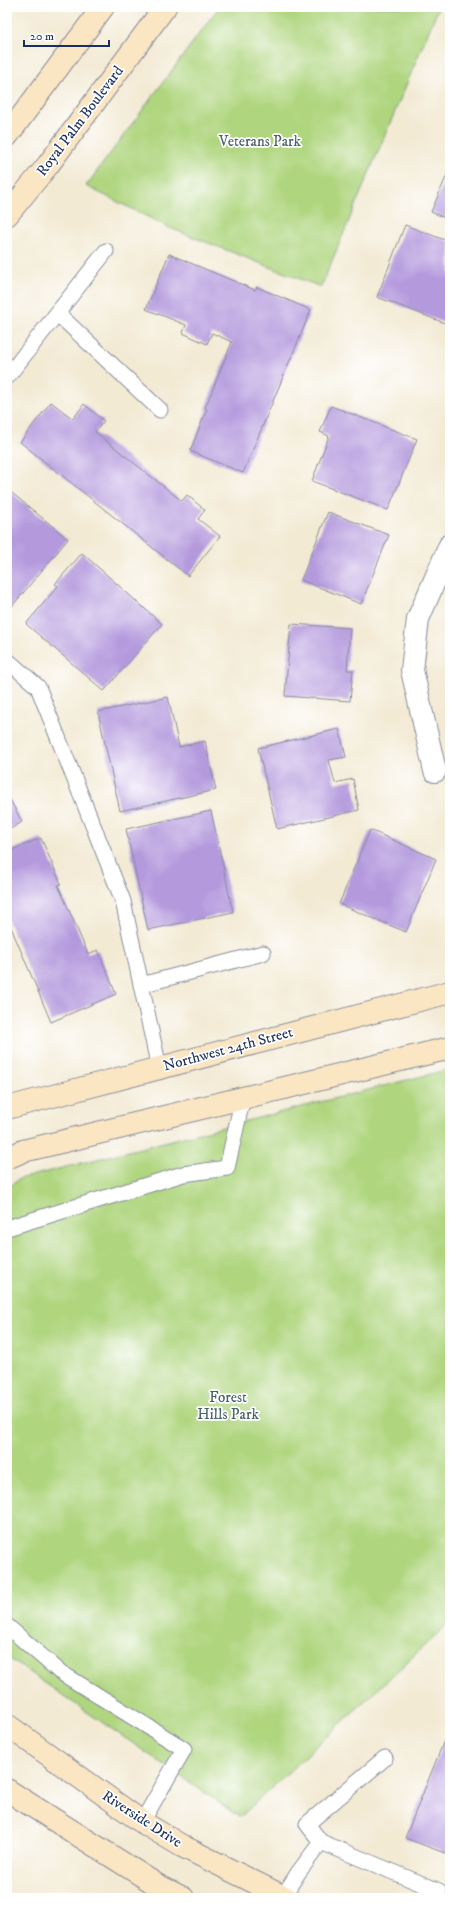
<svg xmlns="http://www.w3.org/2000/svg" width="457" height="1905" viewBox="0 0 457 1905" font-family="'IM FELL DW Pica',serif">
<style>
.green{fill:#afd57e;stroke:#65826e}
.building{fill:#b499dd}
.lines{fill:none;stroke-linecap:round;stroke-linejoin:round}
.lane-casing{stroke:#878c99;stroke-width:17}
.street-casing{stroke:#878c99;stroke-width:24}
.secondary-casing{stroke:#878c99;stroke-width:24}
.lane{stroke:#fff;stroke-width:15}
.street{stroke:#fff;stroke-width:22}
.secondary{stroke:#fbe6c4;stroke-width:22}
.labels{text-anchor:middle;dominant-baseline:central;stroke-width:3.5;stroke-linejoin:round;paint-order:stroke}
.street-label{font-size:15px;fill:#1b2f5e;stroke:#fff}
.park-label{font-size:15px;fill:#476168;stroke:#fff}
</style>
<rect width="100%" height="100%" fill="#fff"/>
<filter id="ink" filterUnits="userSpaceOnUse"><feTurbulence type="fractalNoise" baseFrequency=".025" numOctaves="2"/><feDisplacementMap in="SourceGraphic" scale="8" xChannelSelector="R" yChannelSelector="G"/><feConvolveMatrix kernelMatrix="1 2 1 2 8 2 1 2 1" color-interpolation-filters="sRGB"/></filter>
<filter id="wash" filterUnits="userSpaceOnUse"><feTurbulence type="fractalNoise" baseFrequency=".012" numOctaves="4" result="noise"/><feDisplacementMap in="SourceGraphic" scale="16" xChannelSelector="R" yChannelSelector="G"/><feGaussianBlur stdDeviation="0.9" result="paint"/><feColorMatrix in="noise" values="0 0 0 0 0 0 0 0 0 0 0 0 0 0 0 0 0 1.4 0 .05"/><feComposite in="paint" operator="in"/></filter>
<g filter="url(#wash)">
<rect width="100%" height="100%" fill="#f3ead4"/>
<path class="green" d="M219,7h220l-118,280 -151,-59 -84,-42z
M450,1069v553l-210,195 -233,-160v-469l12,-9z"/>
<g id="blocks">
<path class="building" d="M450,168v52l-19,-8z
M405,225l45,17v83l-73,-28z
M169,254l86,36 2,-3 54,23 -68,163 -53,-22 17,-42 -2,-1 27,-66 -20,-9 -5,11 -24,-11 3,-8 -40,-16z
M51,402l22,17 11,-15 20,17 -9,11 87,69 5,-6 18,15 -7,9 22,17 -32,40 -168,-134z
M331,406l86,33 -29,71 -76,-29 17,-45 -9,-4z
M7,489l61,50 -60,72h-1z
M328,512l61,23 -28,69 -60,-24z
M82,553l80,71 -58,67 -78,-67 32,-38 -3,-2z
M291,624l59,4 -3,42h6l-3,31 -65,-5z
M168,697l11,50 26,-6 11,49 -96,21 -22,-99z
M339,729l7,28 -17,3 6,23 18,-4 6,31 -82,19 -19,-81z
M7,794l15,28 -15,9z
M211,811l22,101 -85,18 -22,-101z
M370,830l66,29 -30,73 -67,-28z
M41,838l20,46 -3,1 30,69 10,-4 18,44 -65,28 -44,-104v-66z
M450,1726v129l-45,-17z"/>
</g>
</g>
<g filter="url(#ink)">
<use href="#blocks" fill-opacity="0" stroke="#878c99" stroke-width="1"/>
<g class="lines">
<g class="lane-casing">
<path id="lane" d="M57,313l103,97
M7,377l99,-126
M7,660l31,27 85,214 36,167
M141,985l122,-32
M7,1228l176,-54 44,-6 16,-71
M7,1626l53,46 124,77 -42,73
M321,1842l-14,-18 78,-66
M282,1898l16,-25 23,-31 118,49"/>
</g>
<g class="street-casing">
<path id="street" d="M435,771l-23,-101 6,-51 32,-74"/>
</g>
<g class="secondary-casing">
<path id="secondary" d="M7,136l96,-129
M7,215l41,-50 117,-158
M7,1108l443,-116
M7,1158l16,-7 427,-103
M7,1725l135,97 40,24 104,52
M7,1790l150,95 26,13"/>
</g>
<use href="#lane" class="lane"/>
<use href="#street" class="street"/>
<use href="#secondary" class="secondary"/>
</g>
</g>
<g class="labels">
<g class="street-label">
<text transform="translate(80 121) rotate(-53)">Royal Palm Boulevard</text>
<text transform="translate(228 1049) rotate(-15)">Northwest 24th Street</text>
<text transform="translate(142 1819) rotate(33)">Riverside Drive</text>
</g>
<g class="park-label">
<text x="260" y="141">Veterans Park</text>
<text x="228" y="1397">Forest<tspan x="228" dy="17">Hills Park</tspan></text>
</g>
</g>
<rect width="457" height="1905" fill="none" stroke="#fff" stroke-width="24"/>
<path d="M24 40v6h85v-6" fill="none" stroke="#1b2f5e" stroke-width="2"/>
<text x="30" y="40" font-size="12" fill="#1b2f5e" stroke="#ffffff" stroke-width="3" paint-order="stroke">20 m</text>
</svg>
